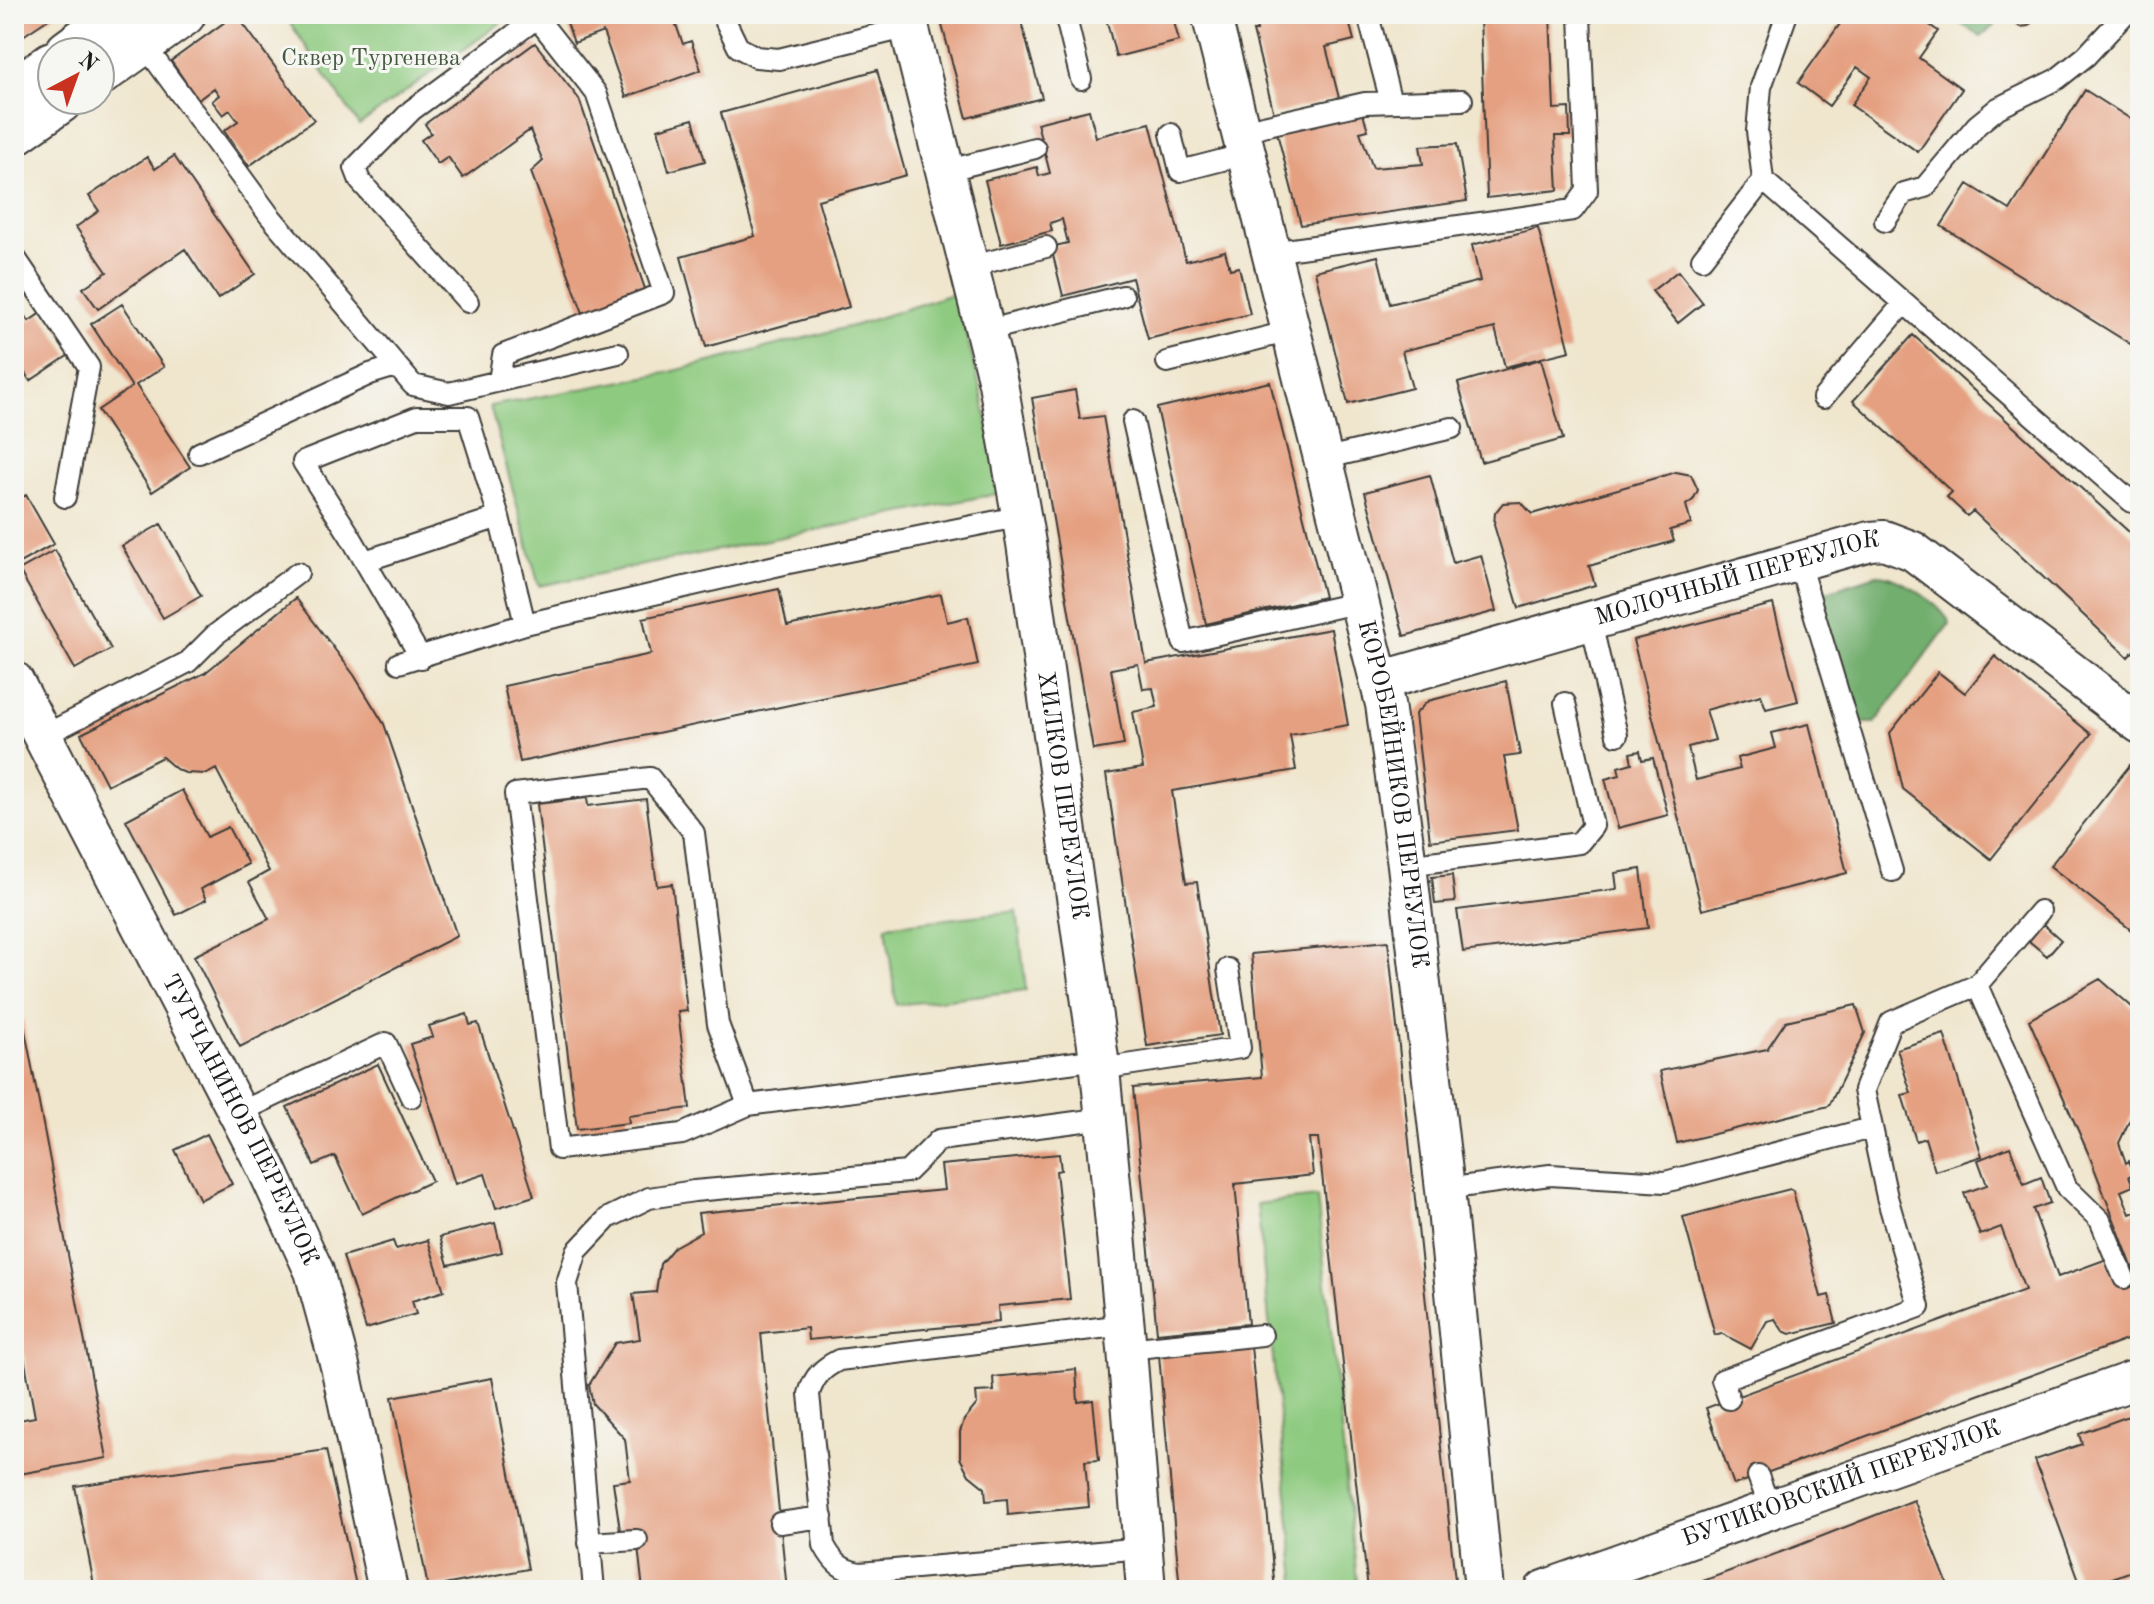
<svg xmlns="http://www.w3.org/2000/svg" width="2154" height="1604" viewBox="0 0 2154 1604" font-family="'Old Standard TT',serif">
<style>
.green{fill:#8eca80;stroke:#55734e;stroke-width:2}
.forest{fill:#72ae6e;stroke:#476545;stroke-width:2}
.building{fill:#e5a081}
.lines{fill:none;stroke-linecap:round;stroke-linejoin:round}
.lane-casing{stroke:#3c3a37;stroke-width:24}
.street-casing{stroke:#3c3a37;stroke-width:42}
.secondary-casing{stroke:#3c3a37;stroke-width:48}
.lane{stroke:#fff;stroke-width:20}
.street{stroke:#fff;stroke-width:38}
.secondary{stroke:#fff;stroke-width:44}
.labels{text-anchor:middle;dominant-baseline:central;stroke-width:6;stroke-linejoin:round;paint-order:stroke}
.park-label{font-size:24px;fill:#44593f;stroke:#f6f6f2}
.street-label{font-size:24px;fill:#1c1c1c;stroke:#f6f6f2}
</style>
<rect width="100%" height="100%" fill="#f6f6f2"/>
<filter id="ink" filterUnits="userSpaceOnUse"><feTurbulence type="fractalNoise" baseFrequency=".0125" numOctaves="2"/><feDisplacementMap in="SourceGraphic" scale="16" xChannelSelector="R" yChannelSelector="G"/><feConvolveMatrix kernelMatrix="1 2 1 2 8 2 1 2 1" color-interpolation-filters="sRGB"/></filter>
<filter id="wash" filterUnits="userSpaceOnUse"><feTurbulence type="fractalNoise" baseFrequency=".006" numOctaves="4" result="noise"/><feDisplacementMap in="SourceGraphic" scale="32" xChannelSelector="R" yChannelSelector="G"/><feGaussianBlur stdDeviation="1.8" result="paint"/><feColorMatrix in="noise" values="0 0 0 0 0 0 0 0 0 0 0 0 0 0 0 0 0 1.4 0 .05"/><feComposite in="paint" operator="in"/></filter>
<g filter="url(#wash)">
<rect width="100%" height="100%" fill="#f0e6ce"/>
<path class="green" d="M284,14h229l-154,111z
M955,293l28,106 18,94 -462,93 -49,-180 176,-33 190,-48z
M1017,911l9,79 -130,15 -10,-79z
M1317,1197l41,393h-61l-40,-386z"/>
<path class="forest" d="M1950,14h47l-2,11 -14,11 -17,-10z
M1877,575c22,0 62,28 73,48l-75,100h-12l-7,-9 -36,-112 3,-10z"/>
<g id="blocks">
<path class="building" d="M14,14h42l-42,28z
M236,14l78,106 -65,46 -25,-35 14,-10 -8,-11 -7,5 -11,-14 7,-6 -5,-7 -16,12 -27,-39z
M574,14h98l11,30 8,-3 10,29 -75,27 -23,-65 -29,11 -9,-26z
M939,14h80l23,84 -75,20z
M1105,14h67l7,27 -63,16z
M1253,14h94l7,26 -28,7 13,51 -65,16 -21,-83h4z
M1520,14h30l4,95 15,-1 1,28h-15l3,54 -71,8 -7,-181z
M1847,14h48l8,6 4,-6h7l24,17 -19,27 43,31 -44,63 -67,-47 20,-28 -14,-10 -28,39 -31,-23z
M2013,14h20l1,6 -6,6 -8,1 -7,-6z
M535,43l44,56 66,190 -62,24 -52,-141 12,-11 -13,-31 -67,48 -15,-21 -10,7 -17,-24 10,-7 -6,-9z
M877,70l29,105 -88,25 31,107 -143,40 -25,-90 74,-21 -34,-123z
M2085,90l55,35v225l-199,-124 27,-42 42,26z
M1089,110l7,27 54,-14 36,138 39,-10 5,18 9,-2 11,47 -102,25 -16,-61 -69,18 -12,-49 17,-4 -6,-24 -12,4 2,8 -51,13 -16,-64 52,-13 2,9 11,-3 -13,-50z
M1362,111l6,19 -8,2 13,36 50,-4 -3,-18 37,-2 10,57 -166,24 -25,-96z
M693,119l12,42 -36,10 -11,-42z
M174,156l81,118 -37,25 -33,-50 -87,60 -15,-21 24,-16 -31,-45 23,-16 -10,-15 58,-39 8,12z
M1538,228l32,123 -65,16 -10,-39 -93,23 10,37 -64,16 -33,-133 63,-15 12,48 90,-23 -8,-36z
M1678,271l25,32 -25,20 -26,-32z
M14,298l15,23 12,-8 28,42 -39,26 -12,-19 -4,2z
M122,304l42,63 -28,18 54,82 -38,25 -54,-82 34,-23 -41,-63z
M1913,335l227,207v102l-12,13 -155,-146 -6,5 -20,-19 5,-5 -99,-91z
M1541,359l22,80 -82,23 -23,-79z
M1270,382l54,215 -118,27 -49,-216z
M1075,390l5,29 23,-3 43,247 185,-34 17,96 -58,10 6,35 -124,21 14,92 11,-1 23,153 -73,11 -41,-272 37,-6 -10,-56 24,-5 -4,-19 -10,1 -5,-25 -27,5 13,76 -31,5 -61,-352z
M1676,472l15,3 7,15 -5,10 -7,5 5,19 -21,6 4,11 -85,25 6,19 -76,23 -25,-83 1,-12 8,-10 18,-1 11,12z
M1430,475l23,88 28,-8 15,56 -92,25 -39,-144z
M26,495l28,49 -40,22v-64z
M161,524l40,72 -38,22 -41,-72z
M55,550l56,99 -36,20 -56,-99z
M779,589l8,37 154,-32 6,28 21,-5 10,48 -458,97 -16,-76 147,-32 -8,-36z
M296,598l58,77 30,49 73,212 -217,111 -46,-91 75,-37 -20,-37 20,-11 -53,-102 -9,5 -22,-1 -9,-4 -14,-12 -55,28 -26,-51 124,-61z
M1773,604l25,97 -32,8 -5,-14 -55,15 9,30 -27,7 8,33 44,-11 -3,-11 39,-10 -4,-15 37,-9 38,149 -145,37 -69,-270z
M1995,656l96,78 -100,125 -88,-70 -13,-56 48,-61 27,21z
M1506,681l14,74 -16,2 14,73 -88,11 -15,-127 13,-13z
M1640,751l2,9 11,-2 15,57 -50,13 -13,-49 15,-4 -2,-8 14,-4 -2,-10z
M2130,765l10,8v80l-6,7 6,5v72l-90,-71z
M182,790l25,47 21,-10 20,37 -47,25 5,11 -30,15 -50,-95z
M587,798l1,8 58,-7 11,87 15,-2 15,127 -9,1 12,96 -62,8 1,7 -52,6 -40,-325z
M1641,869l7,59 -185,24 -6,-42 160,-21 -2,-16z
M1452,875l3,27 -20,2 -3,-27z
M2043,924l18,16 -14,16 -18,-15z
M1388,941l63,602 5,47h-88l-50,-452h-9l4,37 -78,9 13,140 -91,9 -24,-245 129,-11 -11,-123z
M14,973l93,485 -93,17v-54l21,-4 -21,-114z
M2100,979l40,35v84l-21,45 7,20 3,-2 5,13 -5,2 4,10 -12,5 9,23 10,-4v125l-406,150 -28,-77 319,-118 -24,-63 -21,8 -16,-42 23,-8 -9,-25 32,-13 14,37 17,-7 9,26 -17,6 25,68 49,-18 8,22 20,-7 -46,-119 -60,-135z
M1856,1005l9,28 -36,73 -152,37 -17,-72 107,-22 19,-28z
M467,1014l3,11 8,-2 56,173 -38,12 -11,-34 -30,10 -45,-140 23,-7 -4,-11z
M1944,1034l38,122 -47,15 -10,-33 -9,3 -14,-46 9,-2 -14,-44z
M378,1064l54,117 -70,33 -27,-58 -21,9 -27,-58z
M207,1134l25,50 -32,16 -25,-50z
M1059,1154l2,16 -5,1 14,128 -72,7 1,16 -191,18 -1,-12 -46,5 26,257h-144l-7,-61 -16,1 -7,-48 17,-2 -5,-41 -32,-35 -4,-19 26,-42 25,-4 -7,-45 23,-2 4,-28 14,-17 27,-15 -3,-19 246,-23 -3,-25z
M1790,1189l3,2 28,106 8,-2 7,28 -46,11 -7,-3 -8,-12 -8,2 -16,28 -30,-16 -6,2 -32,-118z
M495,1223l7,29 -54,13 -8,-28z
M428,1240l16,51 -32,10 4,13 -50,15 -23,-73 50,-15 3,8z
M1251,1346l24,244h-95l-21,-235z
M1076,1369l2,33 15,-2 6,60 -14,1 4,46 -81,8 -1,-16 -21,2 -1,-13 -16,-13 -9,-17v-26l4,-12 13,-16 -1,-12 18,-1 -1,-14z
M492,1378l36,191 -100,19 -36,-191z
M2140,1412v156l-58,21 -47,-129 47,-16 -3,-10z
M326,1450l31,140h-262l-20,-104z
M1914,1500l36,90h-271l118,-44z"/>
</g>
</g>
<g filter="url(#ink)">
<use href="#blocks" fill-opacity="0" stroke="#3c3a37" stroke-width="2"/>
<g class="lines">
<g class="lane-casing">
<path id="lane" d="M722,14l16,33 18,10 23,2 130,-32
M1065,14l16,65
M1369,19l22,83
M143,43l126,172 144,170 36,8 169,-40
M1241,131l124,-28 97,-3
M1171,134l9,37 66,-17
M945,171l90,-23
M1763,180l-6,-49 4,-44 26,-73
M1885,221l19,-28 21,-6 52,-62 21,-17 59,-29 29,-23 39,-42
M1271,252l302,-42 14,-19 -7,-176
M14,256l75,111 -24,130
M1702,259l61,-79 141,123
M969,267l77,-20
M468,302l-108,-121 -5,-13 57,-58 125,-92 59,75 68,200 -161,62 -4,26
M985,331l138,-35
M1167,362l124,-31
M1823,398l81,-95 228,199
M1133,421l50,221 177,-40
M199,453l171,-79 26,-8
M1323,459l129,-31
M365,561l134,-44
M1799,563l93,308
M1591,622l26,113
M421,658l-72,-124 -46,-72 114,-45h51l31,100 26,107
M399,663l126,-39 259,-60 238,-48
M43,736l145,-74 27,-27 83,-62
M1407,865l172,-22 14,-17 -28,-123
M1977,985l63,-74
M1100,1069l140,-21 -12,-79
M748,1105l-30,-81 -24,-191 -44,-55 -135,16 44,355 123,-15 66,-29 351,-46
M238,1113l148,-70 25,54
M1445,1189l105,-14 115,7 206,-54
M1124,1325l-285,35c-16,8 -25,16 -30,34l15,151c9,17 17,25 36,28l283,-25
M1127,1349l135,-14
M1729,1399l-7,-19 197,-73 -32,-110 -23,-107 27,-68 86,-37 90,203 33,32 24,58
M1758,1476l13,34
M780,1523l42,-6
M589,1543l48,-3
M594,1590l-27,-307 10,-32 31,-33 41,-20 45,-7 213,-19 32,-32 167,-22"/>
</g>
<g class="street-casing">
<g id="street">
<path id="s1" d="M906,14l92,369 28,160 73,516 28,290 19,241"/>
<path id="s2" d="M1211,14l174,690 22,161 38,324 39,401"/>
<path id="s3" d="M14,681l253,488 47,102 26,95 48,224"/>
<path id="s4" d="M1380,681l490,-140 14,-1 29,11 227,173"/>
<path id="s5" d="M1544,1590l596,-212"/>
</g>
</g>
<g class="secondary-casing">
<path id="secondary" d="M68,52l52,-38
M100,73l83,-59
M14,92l38,-28
M14,133l47,-33"/>
</g>
<use href="#lane" class="lane"/>
<use href="#street" class="street"/>
<use href="#secondary" class="secondary"/>
</g>
</g>
<g class="labels">
<g class="park-label">
<text x="371" y="59">Сквер Тургенева</text>
</g>
<g class="street-label">
<text stroke="none"><textPath href="#s4" startOffset="372">МОЛОЧНЫЙ ПЕРЕУЛОК</textPath></text>
<text stroke="none"><textPath href="#s2" startOffset="802">КОРОБЕЙНИКОВ ПЕРЕУЛОК</textPath></text>
<text stroke="none"><textPath href="#s1" startOffset="798">ХИЛКОВ ПЕРЕУЛОК</textPath></text>
<text stroke="none"><textPath href="#s3" startOffset="494">ТУРЧАНИНОВ ПЕРЕУЛОК</textPath></text>
<text stroke="none"><textPath href="#s5" startOffset="316">БУТИКОВСКИЙ ПЕРЕУЛОК</textPath></text>
</g>
</g>
<rect width="2154" height="1604" fill="none" stroke="#f6f6f2" stroke-width="48"/>
<g transform="translate(76 76) rotate(41)"><circle r="38" fill="#f6f6f2" stroke="#9f9f9c" stroke-width="2"/>
<path d="M0-6L14 30L0 20L-14 30Z" fill="#c8321e"/>
<text y="-12" font-size="22" font-weight="bold" text-anchor="middle" fill="#1c1c1c">N</text>
</g>
</svg>
